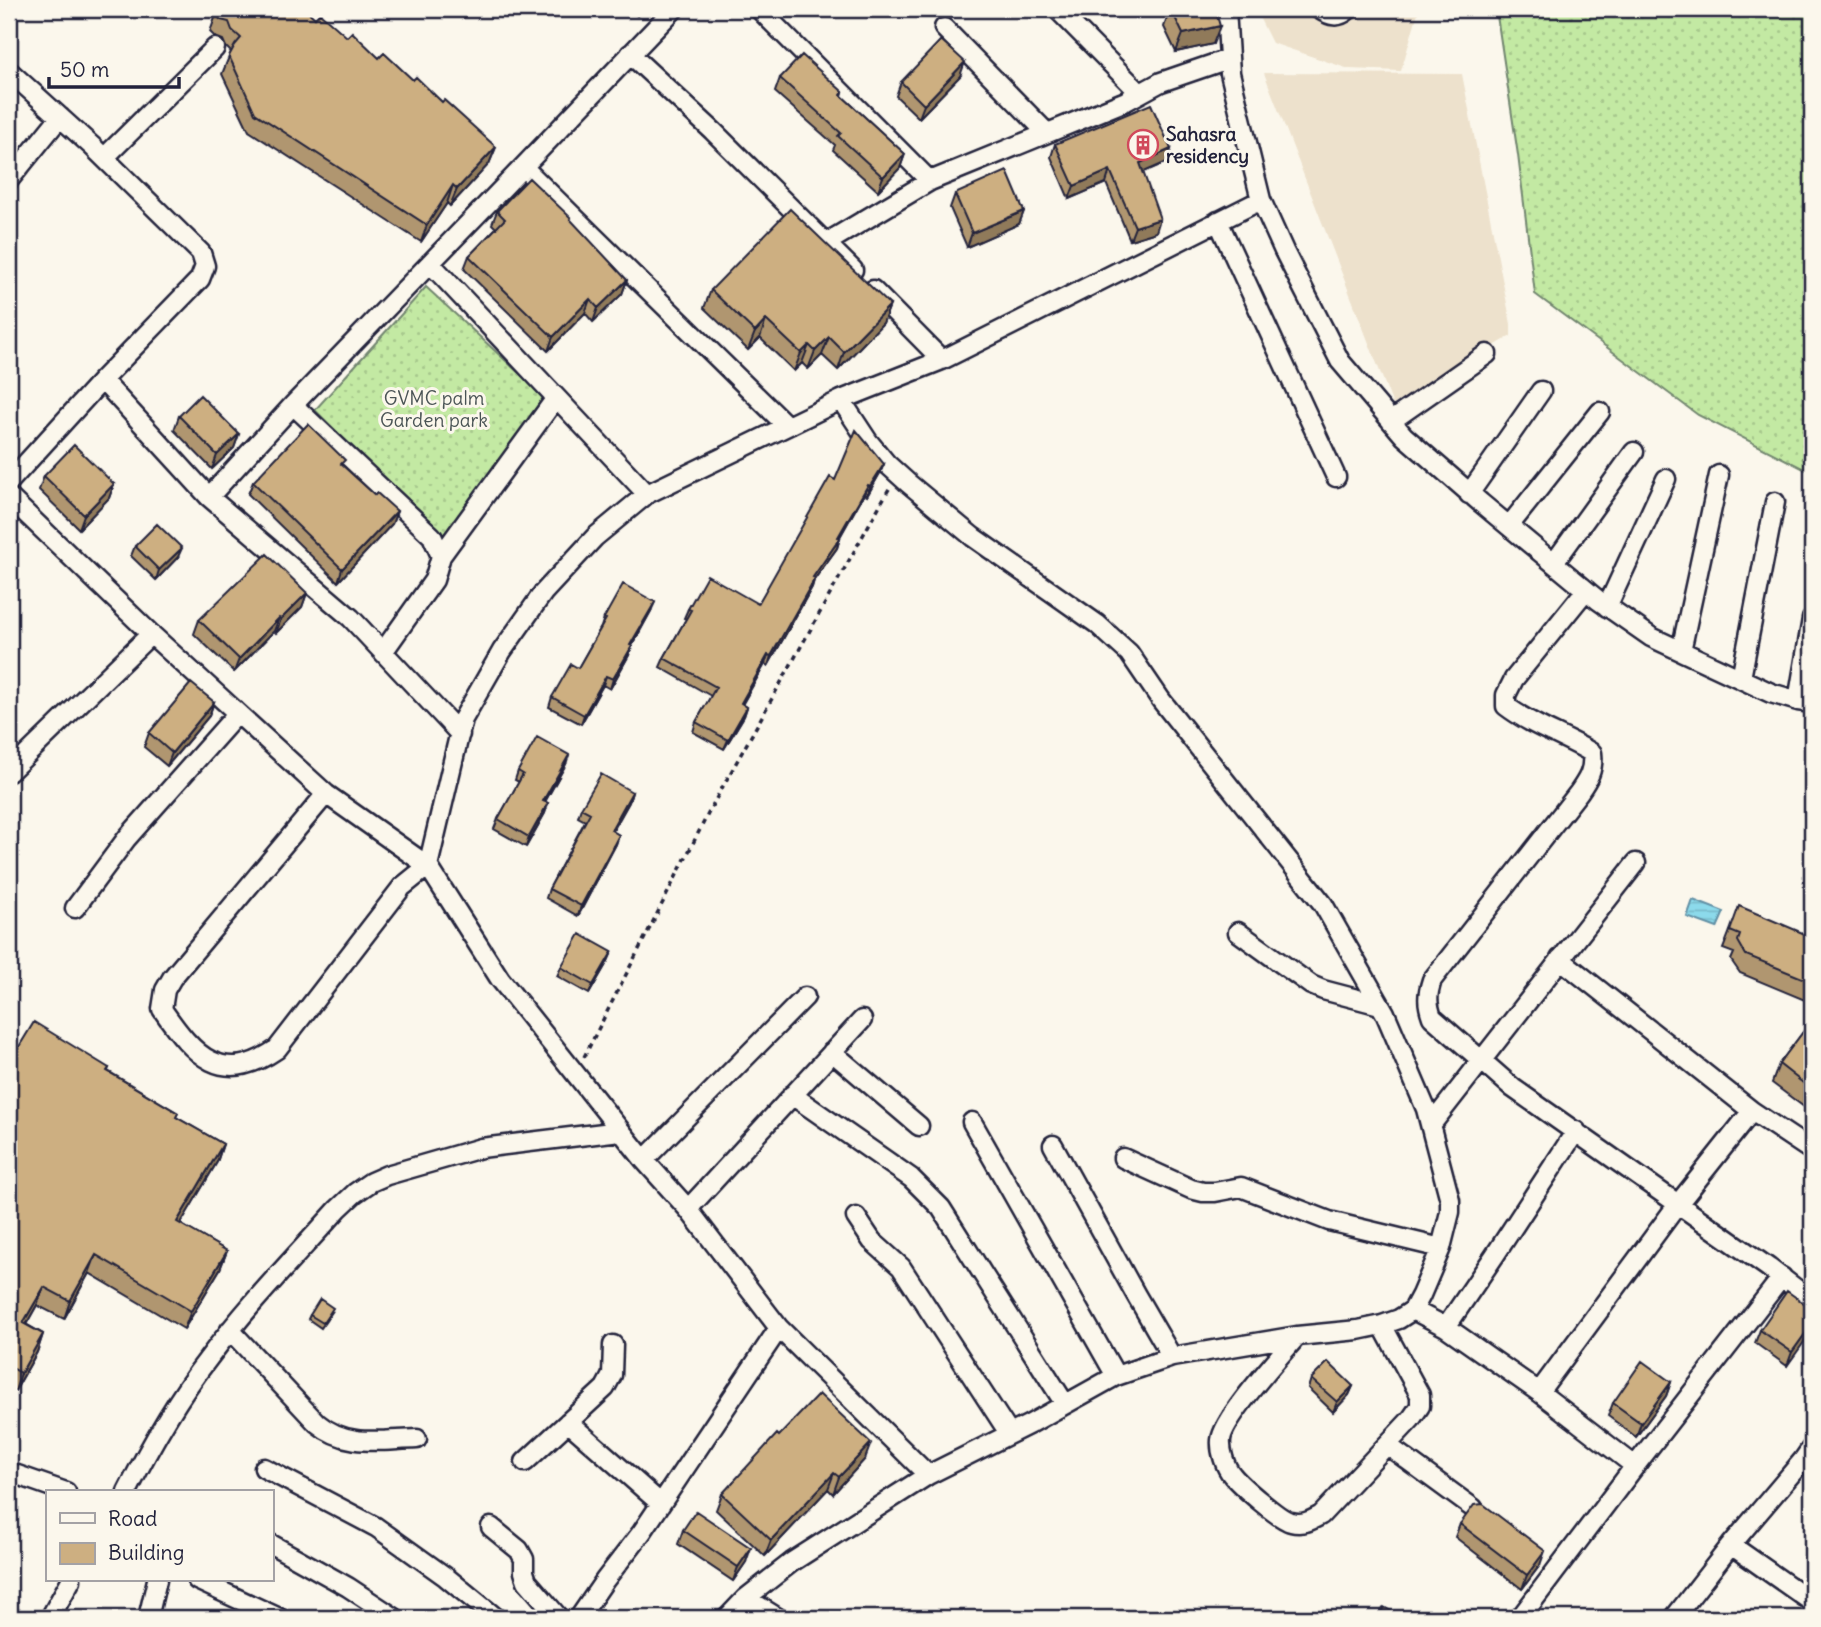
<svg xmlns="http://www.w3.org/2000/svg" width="1821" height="1627" viewBox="0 0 1821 1627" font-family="Delius,sans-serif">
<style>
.built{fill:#ede1cc}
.grass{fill:url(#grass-dots);stroke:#72866f;stroke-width:2}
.water{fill:url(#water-rules);stroke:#6290a5;stroke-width:2}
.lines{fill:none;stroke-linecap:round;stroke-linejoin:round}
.minor-casing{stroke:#22223b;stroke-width:23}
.path{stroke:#22223b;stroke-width:3.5;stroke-dasharray:5 5;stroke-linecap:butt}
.minor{stroke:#fbf7ec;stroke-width:18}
.wall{fill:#b0966f;stroke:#22223b;stroke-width:2}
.shaded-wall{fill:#907a5a;stroke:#22223b;stroke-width:2}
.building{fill:#cdaf81;stroke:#22223b;stroke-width:2}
.labels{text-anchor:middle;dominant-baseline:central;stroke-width:6;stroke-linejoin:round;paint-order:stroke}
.poi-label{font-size:19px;font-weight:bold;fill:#22223b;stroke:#fbf7ec;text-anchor:start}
.park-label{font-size:19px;fill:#4a5455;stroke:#fbf7ec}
</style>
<defs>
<pattern id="grass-dots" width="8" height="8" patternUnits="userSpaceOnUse" patternTransform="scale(1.75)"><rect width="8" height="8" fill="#c3e9a3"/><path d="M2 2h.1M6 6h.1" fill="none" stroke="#a7c88d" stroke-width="1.8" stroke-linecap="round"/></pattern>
<pattern id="water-rules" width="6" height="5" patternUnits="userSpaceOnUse" patternTransform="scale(1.75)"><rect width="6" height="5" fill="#8cdaeb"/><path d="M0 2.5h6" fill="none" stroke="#78bbca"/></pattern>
</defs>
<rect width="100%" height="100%" fill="#fbf7ec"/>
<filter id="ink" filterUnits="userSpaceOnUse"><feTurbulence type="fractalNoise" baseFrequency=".0143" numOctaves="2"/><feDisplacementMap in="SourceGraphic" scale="14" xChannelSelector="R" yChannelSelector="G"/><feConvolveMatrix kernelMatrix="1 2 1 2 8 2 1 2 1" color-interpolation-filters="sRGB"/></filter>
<g filter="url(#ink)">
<path class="built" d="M1255,9h164l-18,62 -52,-2 -77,-26z
M1264,73l198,1 49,250v12l-118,69z"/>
<path class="grass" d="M1496,9h316v464l-114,-58 -163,-121 -17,-139z
M426,287l122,113 -104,138 -129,-128z"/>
<path class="water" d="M1693,900l31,12 -7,16 -30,-11z"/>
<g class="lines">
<g class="minor-casing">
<path id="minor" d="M759,9l171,172
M1057,9l83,84
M1226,9l4,64 31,127 23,51 56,110 64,75 77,67 117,97 53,37 120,56 27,8 14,2
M1319,9c11,7 19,10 30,0
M944,28l102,104
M630,54l83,77 140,139
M9,71l84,76 108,106 4,13 -5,13 -98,101 107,117 84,-92 230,-238 151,-158
M104,158l111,-110
M523,167l263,258
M9,180l51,-63
M1218,221l118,256
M826,243l104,-62 196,-80 35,-19 67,-23
M430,263l217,231
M873,290l69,70
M293,405l139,131 9,20 -7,24 -51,72
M1391,421l96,-67
M9,482l93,-102
M1469,494l72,-103
M9,497l142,137 175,160 102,72 -26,21 -125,162c-55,38 -83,7 -115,-40l3,-19 7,-12 154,-184
M209,497l142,121 109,116
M1509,526l91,-114
M441,556l115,-158
M1554,563l80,-111
M1586,590l-72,89 -8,16v11c26,20 58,30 86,47 2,17 -4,26 -13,39l-147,188c-5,15 -5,23 0,37l81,71 256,180 43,33
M1607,607l59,-128
M1681,651l38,-176
M1741,678l34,-176
M1798,701l14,-82
M9,772l142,-138
M75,908l52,-70 110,-124
M1238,932l73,53 12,5 57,15
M1560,959l192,152 60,40
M832,1052l87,74
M792,1095l119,83 30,30 124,196
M972,1122l144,254
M1431,1125l205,-262
M1053,1145l83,150 36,62
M1123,1158l68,31 12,3h12l26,-5 88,34 112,27
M644,1160l161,-163
M688,1209l174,-189
M856,1217l16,24 29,26 108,166
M1413,1310l33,17 49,-72 81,-124
M1446,1327l93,65 96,74 147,-189
M230,1330l87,93c30,25 63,17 100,16
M1297,1336c-16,19 -74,82 -76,104 -1,11 4,27 11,35 8,10 48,45 59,47 12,3 19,-1 30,-7l90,-96 9,-13v-11l-38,-70
M1539,1392l139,-188 74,-93
M568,1422l92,81
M1387,1445l86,63
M525,1462l80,-74 7,-13 1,-30
M264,1468l112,59 70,50 50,41
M9,1472l57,20
M928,1475l-149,-147 -91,-119 -44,-49 -144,-181 -72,-113 35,-147 39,-68 41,-58 52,-56 52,-43 194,-94 101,-40 319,-160
M127,1492c23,-46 49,-92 81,-133 39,-53 86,-101 130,-150l17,-16 16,-11 16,-7 94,-27 139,-17
M491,1527l28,23 5,9v13l3,9 32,37
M271,1544l77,43 47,31
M1731,1545l81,57
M197,1580l82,38
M746,1598l32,20
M50,1618l21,-38
M148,1618l9,-38
M579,1618l26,-38 37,-48 137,-204
M727,1618l19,-20 46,-36 136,-87 102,-51 86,-48 56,-19 125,-21 61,-6 24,-5 17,-6 14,-9 8,-15 20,-47 9,-36v-12l-24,-91 -41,-96 -62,-109 -162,-204 -32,-47 -32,-29 -124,-87 -65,-54 -21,-19 -19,-23 -27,-41
M1520,1618l115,-152
M1674,1618l57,-73 72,-85 9,-13"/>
</g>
<path class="path" d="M584,1057l128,-251 178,-319"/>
<use href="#minor" class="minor"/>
</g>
<path class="wall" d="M629,9h15l-7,7z
M1148,9h67l-2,35 -37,8 -12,-25 3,-9z
M216,15l99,3 98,62 29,22 54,45 -7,17 -39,42 -3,-3 -26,39 -172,-111 -27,-57 9,-22 -5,-5 -3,-7 -8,-3 -5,-5z
M960,76l-41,42 -23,-22 5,-14z
M780,78l63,14 -1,4 63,58 -5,14 -22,23 -45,-41 2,-5 -60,-53z
M1055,144l116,5 -4,13 -24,10 13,60 -26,8 -24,-57 -37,16 -18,-42z
M955,194l69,17 -5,13 -52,23 -17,-39z
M497,211l73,9 57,60 -5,14 -29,28 -8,-9 -37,38 -84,-82 5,-13 27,-28 -4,-4z
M711,290l179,15 -7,18 -45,47 -16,-15 -14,14 -6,-6 -8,8 -34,-33 -12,12 -44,-42z
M179,416l60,18 -5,14 -22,21 -38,-39z
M884,464l-4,9 -13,23 -3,-2 -25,44h1l-3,10 -23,32 -2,7 -44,79 -3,-2 -23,40 5,3 -3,9 -20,33 -31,-17 3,-10 15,-26 -51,-29 4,-9 22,-39 -2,-1 4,-9 70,-5 77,-124z
M343,465l32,30 22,16 -5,13 -54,58 -90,-88 5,-12z
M44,476l70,8 -5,14 -30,31 -40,-39z
M135,546l43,11 -22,23 -25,-24z
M307,593l-5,14 -26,26 -2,-2 -40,41 -40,-38 5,-14z
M651,611l-19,35 -3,9 -19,34 -7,-4 -22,39 -32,-17 3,-10 26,-29 23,-41 3,-9z
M214,702l-5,14 -42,50 -23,-19 5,-14z
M566,764l-21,38 3,1 -3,10 -19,34 -32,-18 4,-10 21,-37 -4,-2 3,-9z
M632,792l-3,10 -17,29 7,4 -3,9 -38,72 -32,-18 3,-9 36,-68 -7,-4 3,-9z
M1730,931l82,6v66l-72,-30 -9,-13 3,-7 -11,-4z
M612,952l-4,9 -19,33 -32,-18 4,-9z
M1812,1020v93l-40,-30 7,-19z
M9,1063l100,5 -1,3 70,42 -2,4 47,27 -6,18 -37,62 47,27 -7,18 -36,60 -95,-56 -25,46 -27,-14 -11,19 17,10 -6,18 -22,39 -6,-4z
M1812,1309l-25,57 -32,-23 5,-13z
M332,1312l-11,16 -13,-9 2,-4z
M1311,1379l42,7 -4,9 -16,17 -25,-24z
M1671,1382l-5,14 -30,41 -28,-21 5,-13z
M779,1436l86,23 -32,35 -5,-5 -63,67 -49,-46 6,-16z
M1460,1524l80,41 -18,24 -67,-52z
M683,1530l63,32 -13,19 -55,-37z"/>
<path class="shaded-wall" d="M640,9h4l-7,7z
M1220,26l-7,18 -37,8 7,-18z
M965,62l-5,14 -41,42 5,-13z
M496,147l-7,17 -39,42 7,-17z
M1171,149l-4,13 -32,14 5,-13z
M905,154l-5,14 -22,23 5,-14z
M1110,170l-4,13 -37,16 5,-13z
M453,185l-6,18 -26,39 6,-17z
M1024,211l-5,13 -52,23 5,-14z
M1160,219l-4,13 -26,8 5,-13z
M627,280l-5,14 -29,28 5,-14z
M590,299l-5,14 -37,38 5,-14z
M890,305l-7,18 -45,47 6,-18z
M766,320l-6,18 -12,12 7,-18z
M829,337l-7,18 -14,14 7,-18z
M809,345l-7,18 -8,8 7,-18z
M239,434l-5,14 -22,21 5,-14z
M884,464l-4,9 -13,23 3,-10z
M114,484l-5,14 -30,31 5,-14z
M868,485l-4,9 -29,52 3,-9z
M397,511l-5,13 -54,58 4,-13z
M840,538l-3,10 -23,32 -2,7 -44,79 3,-10 42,-79z
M182,548l-4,9 -22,23 3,-10z
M307,593l-5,14 -26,26 5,-14z
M655,602l-4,9 -24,43 3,-9z
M279,618l-5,13 -40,41 5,-13z
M632,646l-3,9 -19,34 3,-10z
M768,655l-3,9 -27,48 3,-9z
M606,676l-3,9 -22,39 3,-9z
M214,702l-5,14 -42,50 5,-13z
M747,707l-3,9 -20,33 4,-9z
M569,755l-3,9 -26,46 3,-9z
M632,792l-3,10 -21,38 3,-10z
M548,803l-3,10 -19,34 3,-10z
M619,835l-3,9 -38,72 3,-10z
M612,952l-4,9 -19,33 4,-9z
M223,1144l-6,18 -46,78 6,-18z
M227,1251l-7,18 -36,60 7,-18z
M96,1255l-7,18 -25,46 6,-18z
M44,1287l-7,18 -20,36 6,-18z
M1812,1324v7l-25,35 5,-14z
M43,1334l-6,18 -22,39 6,-18z
M1671,1382l-5,14 -30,41 5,-14z
M1353,1386l-4,9 -16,17 4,-10z
M871,1443l-6,16 -32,35 6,-17z
M834,1473l-6,16 -63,67 6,-16z
M751,1548l-5,14 -13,19 5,-14z
M1545,1551l-5,14 -18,24 5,-14z"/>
<path class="building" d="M222,9h83l10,9 5,-5 27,24 5,-5 27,26 5,-5 29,27 3,-3 26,25 2,-2 52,47 -39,42 -4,-4 -26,40 -172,-112 -26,-57 6,-11 6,-7 -9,-8 -3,-8 -8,-2 -5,-5z
M1171,9h44l5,17 -37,8z
M941,40l24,22 -41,43 -23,-23z
M802,55l41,37 -2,3 64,59 -22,23 -45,-41 3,-3 -61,-55z
M1151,104l20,45 -31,14 20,56 -25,8 -25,-57 -36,16 -19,-42z
M1007,171l17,40 -52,22 -17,-39z
M529,178l42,40 -1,1 57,61 -29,28 -8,-9 -37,38 -84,-81 36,-37 -8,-8z
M790,209l100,96 -46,47 -15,-15 -14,14 -6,-6 -8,8 -35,-33 -11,12 -44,-42z
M200,395l39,39 -22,21 -38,-39z
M308,424l37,36 -4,4 34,31 2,-2 20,18 -55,58 -89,-87z
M856,430l28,34 -14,22 -2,-1 -30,52 2,1 -27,39 2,1 -44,78 -3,-1 -27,48 6,4 -19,33 -32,-18 20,-35 -52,-29 27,-48 -3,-1 19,-34 51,29 72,-127 5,3z
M74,445l40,39 -30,31 -40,-39z
M157,524l25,24 -23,22 -24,-24z
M267,554l40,39 -26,26 -2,-1 -40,41 -40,-39z
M623,584l32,18 -25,43 2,1 -19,33 -7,-3 -22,39 -32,-18 19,-33 7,4 28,-49 -2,-1z
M191,683l23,19 -42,51 -23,-20z
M537,737l32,18 -26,46 5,2 -19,34 -31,-18 25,-45 -5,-3z
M601,774l31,18 -21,38 8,5 -38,71 -32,-17 41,-76 -9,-5z
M1739,906l73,31v45l-66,-27 -8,-14 2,-6 -10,-4z
M580,934l32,18 -19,33 -32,-18z
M1812,1020v70l-33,-26z
M34,1022l75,46 -2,3 71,42 -2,4 47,27 -46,78 50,29 -36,60 -95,-56 -26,46 -26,-14 -21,36 20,11 -22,39 -12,-7v-161l1,-2h-1v-140z
M1787,1291l25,18v15l-20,28 -32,-22z
M320,1299l13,9 -10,15 -13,-8z
M1642,1361l29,21 -30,41 -28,-20z
M1328,1362l25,24 -16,16 -26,-23z
M819,1394l52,49 -32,34 -5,-4 -63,67 -49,-46 55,-60 2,2z
M1483,1504l62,47 -18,24 -67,-51 14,-19z
M696,1511l55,37 -13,19 -55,-37z
M1384,1607l19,11h-26z"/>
</g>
<defs>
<g id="building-ring" transform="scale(1.575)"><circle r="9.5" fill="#fbf7ec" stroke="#d1495b" stroke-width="1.5"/><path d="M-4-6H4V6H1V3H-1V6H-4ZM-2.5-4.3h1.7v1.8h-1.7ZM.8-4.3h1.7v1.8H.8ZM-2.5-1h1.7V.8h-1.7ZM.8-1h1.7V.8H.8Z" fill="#d1495b"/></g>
</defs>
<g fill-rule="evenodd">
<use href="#building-ring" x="1143" y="145"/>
</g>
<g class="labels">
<g class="poi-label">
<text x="1166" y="134">Sahasra<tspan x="1166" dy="22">residency</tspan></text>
</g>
<g class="park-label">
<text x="434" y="398">GVMC palm<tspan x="434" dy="22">Garden park</tspan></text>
</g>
</g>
<rect width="1821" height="1627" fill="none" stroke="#fbf7ec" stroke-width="35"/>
<rect x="18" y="18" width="1786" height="1592" fill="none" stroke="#22223b" stroke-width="2.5" filter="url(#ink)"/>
<rect x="46" y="1490" width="228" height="91" fill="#fbf7ec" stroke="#a4a2a5" stroke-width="2"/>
<rect x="60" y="1513" width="35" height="10" fill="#fbf7ec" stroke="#a4a2a5" stroke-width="2"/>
<text x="108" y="1526" font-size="21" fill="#22223b">Road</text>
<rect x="60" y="1543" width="35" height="21" fill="#cdaf81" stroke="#a4a2a5" stroke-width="2"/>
<text x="108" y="1560" font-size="21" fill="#22223b">Building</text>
<path d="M49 77v10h130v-10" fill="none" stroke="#22223b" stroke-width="3.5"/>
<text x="60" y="77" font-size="21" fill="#22223b" stroke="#fbf7ec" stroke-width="5" paint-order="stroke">50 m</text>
</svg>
